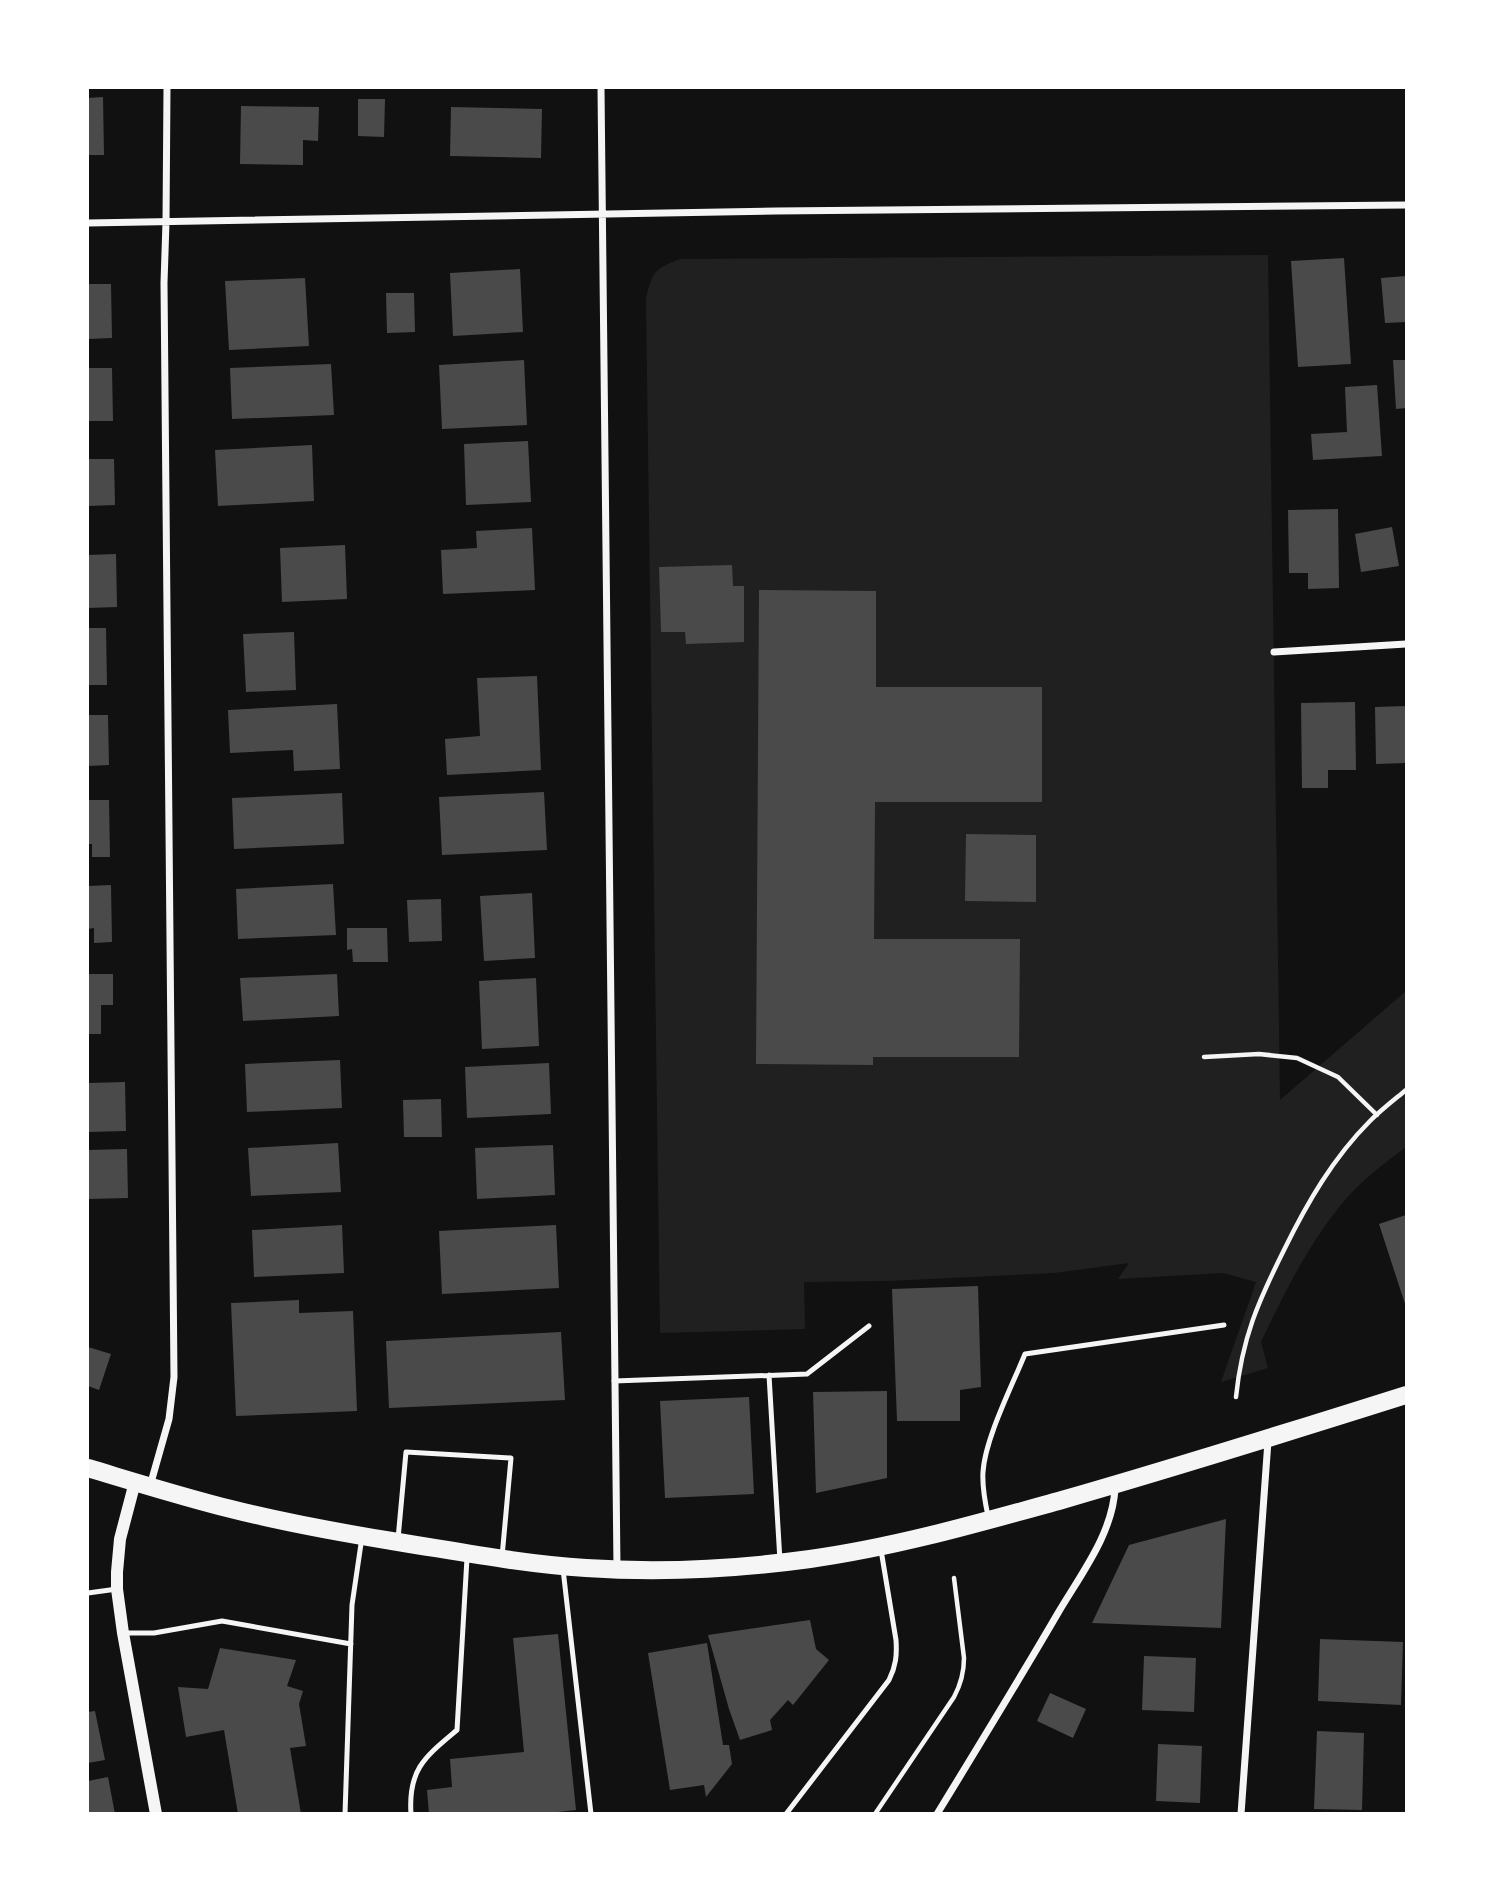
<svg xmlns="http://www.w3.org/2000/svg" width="1494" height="1901" viewBox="0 0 1494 1901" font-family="Barlow,sans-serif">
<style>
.green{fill:#202020}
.building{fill:#4a4a4a}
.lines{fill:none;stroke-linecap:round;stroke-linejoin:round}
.path{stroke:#f5f5f5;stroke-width:4.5}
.service{stroke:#f5f5f5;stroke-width:5}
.minor{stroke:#f5f5f5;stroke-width:7}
.tertiary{stroke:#f5f5f5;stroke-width:12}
.primary{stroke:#f5f5f5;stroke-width:18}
</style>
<rect width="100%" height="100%" fill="#111"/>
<path class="green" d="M1268,255l12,845 126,-109v156c-21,16 -43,32 -60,52 -37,43 -61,93 -85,143l7,26 -47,14 35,-100 -33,-9 -105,6 11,-16 -75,10 -166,8 -84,1 1,47 -145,4 -14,-1034c6,-27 8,-30 34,-40z"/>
<path class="building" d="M103,97l1,58h-16v-57z
M358,99h27l-1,38 -26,-1z
M241,106l78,1 -1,34 -15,-1v25l-63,-1z
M451,107l91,2 -1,49 -91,-2z
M1344,258l7,106 -53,3 -7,-106z
M520,269l3,63 -70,4 -3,-63z
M1406,276v46l-21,1 -4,-45z
M305,278l4,68 -80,4 -4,-69z
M88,284h23l1,54 -24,1z
M386,293h28l1,39 -28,1z
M524,360l3,65 -85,4 -3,-64z
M1393,360h13v48l-10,1z
M331,364l3,51 -102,4 -2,-51z
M88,368h24l1,53h-25z
M1377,385l5,71 -69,4 -2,-26 36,-2 -2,-45z
M528,441l3,61 -65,3 -2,-61z
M312,445l2,56 -96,5 -3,-56z
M88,459h26l1,46 -27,1z
M1338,509l1,79 -31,1v-16h-19l-1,-63z
M1392,527l7,39 -38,6 -6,-38z
M532,528l3,62 -92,4 -2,-44 36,-2 -1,-17z
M345,545l2,54 -65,3 -2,-54z
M116,554l1,53 -29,1v-53z
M732,565l1,21h11v56l-58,2 -1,-12h-24l-2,-65z
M759,590l117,1v96h166v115h-167l-1,137h146l-1,118h-146v8l-117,-1z
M88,628h18l1,57h-18z
M294,632l2,58 -50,2 -3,-58z
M537,676l4,94 -94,5 -2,-36 35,-3 -3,-58z
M1355,702l1,68h-28v18h-26l-1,-85z
M337,704l3,65 -46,2 -1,-21 -63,3 -2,-43z
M1406,706v57l-30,1 -1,-57z
M88,715h20l1,50 -21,1z
M544,792l3,58 -105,5 -3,-58z
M342,793l2,51 -110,5 -2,-51z
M88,800h21l1,57h-18v-13h-4z
M966,834l70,1v67l-71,-1z
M333,884l3,51 -98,4 -2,-50z
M111,885l1,57 -18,1v-15l-6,1v-43z
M532,893l3,65 -51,3 -4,-65z
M441,899l1,42 -33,1 -2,-42z
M347,928h40l1,34h-35l-1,-13 -5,1z
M88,974h25v31h-12v29h-13z
M337,974l2,42 -96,5 -3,-43z
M536,978l3,68 -57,3 -3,-68z
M340,1060l2,48 -95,4 -2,-48z
M549,1063l2,51 -84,4 -2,-51z
M125,1082l1,49 -38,1v-49z
M441,1099l1,38h-38l-1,-37z
M338,1143l3,49 -90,4 -3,-48z
M553,1145l2,50 -78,4 -2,-51z
M127,1149l1,49 -40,1v-49z
M1406,1215v92l-27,-83z
M342,1225l2,48 -90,4 -2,-47z
M556,1225l3,63 -117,6 -3,-63z
M978,1286l3,101 -21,3v31h-63l-5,-132z
M299,1300v13l54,-2 4,100 -121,5 -5,-113z
M561,1332l4,68 -176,8 -3,-67z
M88,1347l23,7 -12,36 -11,-4z
M887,1391v87l-71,15 -3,-101z
M749,1397l5,97 -89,4 -5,-97z
M1226,1519l-5,109 -129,-5 37,-78z
M810,1620l6,29 13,11 -36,45 -5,-5 -18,20 2,10 -32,10 -11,-31 -21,-74z
M558,1634l18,176 -18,2v2h-129l-2,-24 25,-3 -2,-28 74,-7 -11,-114z
M1320,1639l83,3 -2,63 -83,-4z
M707,1643l16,102h6l3,19 -26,33 -2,-12 -34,5 -22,-137z
M220,1648l76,12 -9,26 16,5 -4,13 7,42 -16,2 11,66h-63l-14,-84 -38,7 -8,-50 30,2z
M1144,1656l52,2 -2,54 -52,-2z
M1050,1693l36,16 -13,29 -36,-17z
M95,1711l10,49 -17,3v-51z
M1317,1731l47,2 -2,77 -48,-1z
M1158,1744l44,2 -2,57 -44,-2z
M108,1777l7,37h-27v-33z"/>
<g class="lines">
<path class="path" d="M1204,1057l55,-3 38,4 41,19 39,38
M1236,1397c6,-59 22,-95 48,-147 23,-47 49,-92 86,-129 11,-11 24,-21 36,-31
M875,1814l79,-117c7,-13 10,-24 10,-39l-10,-80"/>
<path class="service" d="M769,1375l11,186
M614,1381l193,-7 62,-48
M988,1516c-3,-14 -6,-29 -5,-44 2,-33 29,-86 42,-118l199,-29
M398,1539l8,-87 105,6 -9,99
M563,1569l28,245
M88,1593l29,-4
M123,1633h31l68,-12 129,23
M345,1814l7,-209 10,-68
M411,1814c-3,-45 14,-57 46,-84l10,-172
M786,1814l103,-134c7,-14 8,-25 7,-40l-15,-90"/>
<path class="minor" d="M601,88l16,1480
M88,223l688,-12 630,-6
M1274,652l132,-8
M150,1486l19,-67 5,-42 -10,-1094 2,-61 1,-134
M937,1814c41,-67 82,-134 121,-201 23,-39 55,-80 57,-125
M1241,1814l27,-373"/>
<path class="tertiary" d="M135,1482l-15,57 -3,33v17l6,44 33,181"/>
<path class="primary" d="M88,1468c47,14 95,29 143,41 55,14 111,24 167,33 63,10 125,22 188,26 75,5 151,1 224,-9 86,-12 169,-36 252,-59 115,-33 230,-69 344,-105"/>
</g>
<rect width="1494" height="1901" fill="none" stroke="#ffffff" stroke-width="178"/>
</svg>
